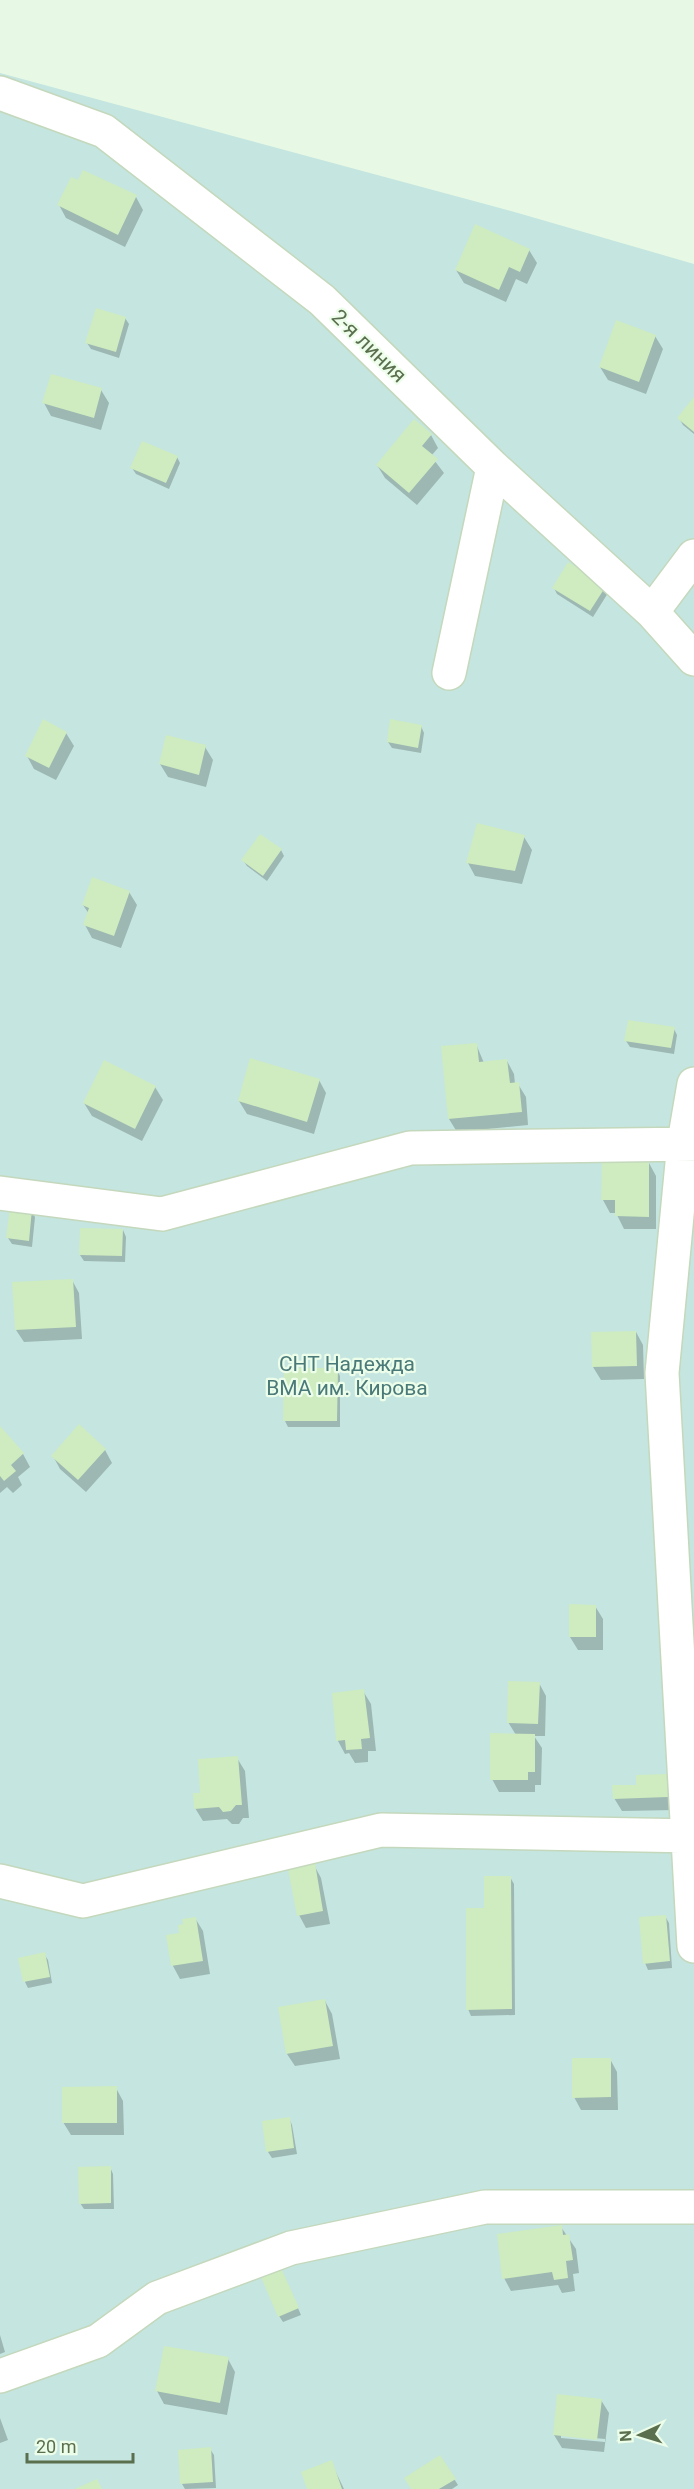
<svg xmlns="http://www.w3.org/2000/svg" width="694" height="2489" viewBox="0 0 694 2489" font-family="Roboto,sans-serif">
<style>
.green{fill:#c5e5e0}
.shadow{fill:#0003;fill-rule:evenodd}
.building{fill:#ceecbf}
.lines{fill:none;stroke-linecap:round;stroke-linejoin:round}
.minor-casing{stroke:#c4d8bc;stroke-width:36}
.minor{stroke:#fff;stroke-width:33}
.labels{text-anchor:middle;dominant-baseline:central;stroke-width:4.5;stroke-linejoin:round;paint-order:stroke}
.street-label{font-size:21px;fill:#5a6f4d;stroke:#ecfdea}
.park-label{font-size:21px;fill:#497978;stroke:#ecfdea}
</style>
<rect width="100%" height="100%" fill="#e7f9e4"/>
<path class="green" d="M0,73l518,140 176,51v2225h-694z"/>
<path class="shadow" d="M136,197l7,13 -18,37 -59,-29 -7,-13z
M529,250l8,13 -10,21 -11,-5 -10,23 -42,-19 -8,-13z
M125,318l4,6 -10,34 -28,-9 -4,-6z
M655,336l8,13 -17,45 -38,-14 -8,-13z
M101,390l8,13 -8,27 -50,-14 -7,-13z
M694,399v35l-11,-9 -4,-7z
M431,435l7,13 -7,8 13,17 -27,32 -32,-27 -8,-13z
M177,457l3,6 -11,26 -33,-15 -4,-6z
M568,564l40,29 -15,24 -36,-23 -3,-6z
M421,726l3,7 -3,20 -29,-5 -4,-6z
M66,733l8,13 -18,34 -22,-11 -7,-13z
M205,747l8,13 -7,27 -38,-10 -8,-13z
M524,837l8,13 -10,34 -47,-8 -7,-13z
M281,850l3,6 -17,25 -20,-15 -4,-6z
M129,892l8,13 -16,43 -29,-10 -7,-13 4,-11 -6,-9z
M674,1029l3,6 -3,19 -44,-7 -4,-6z
M476,1044l8,19 23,-2 7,13 1,10h3l8,13 2,28 -71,7 -8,-13z
M319,1080l7,13 -12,41 -67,-20 -8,-13z
M155,1087l8,13 -21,41 -50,-25 -8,-13z
M649,1163l7,13v53h-32l-8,-16h-6l-7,-13z
M31,1211l4,6 -3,30 -20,-3 -4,-6z
M123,1230l3,7 -1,25 -41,-1 -4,-6z
M72,1280l7,13 3,46 -58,3 -8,-12z
M636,1332l7,13 1,34 -43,1 -8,-13z
M337,1370l3,6v51h-52l-3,-6z
M80,1427l25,23 7,13 -26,29 -26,-23 -7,-13z
M0,1428l23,26 7,13 -12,10 4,8 -9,8 -6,-6 -7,6z
M595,1606l8,13v31h-25l-8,-13z
M539,1683l7,13 -1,40h-11l8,12 -1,37h-6v7h-36l-7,-13 24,-44 -8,-13z
M363,1691l8,13 5,47h-8v11l-13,1 -6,-10 -4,1 -7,-13 -4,-47z
M237,1758l8,13 4,47h-6l-4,6h-7l-5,-5 -24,2 -8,-13 7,-14z
M667,1776l8,12v22l-53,1 -8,-13 24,-12z
M314,1865l7,13 9,46 -24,4 -7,-13z
M510,1877l4,7 1,131 -44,1 -3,-7 18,-100z
M665,1916l4,7 3,45 -24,2 -3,-7z
M195,1918l8,13 7,43 -30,5 -7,-13 -5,-30 13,-2 4,-8z
M44,1954l4,6 4,23 -24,5 -3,-6z
M325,2001l7,13 8,45 -45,7 -8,-12z
M610,2059l7,13 1,38h-37l-7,-13z
M116,2088l7,13 1,34h-53l-8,-13z
M289,2118l3,7 5,29 -25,4 -4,-6z
M110,2167l3,7 1,35h-30l-4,-6z
M561,2227l15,22 3,24 -6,1 2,17 -13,2 -4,-8 -47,6 -7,-13z
M284,2276l17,39 -18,7 -4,-6z
M0,2335l5,17 -5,2z
M228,2359l7,13 -8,43 -63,-11 -7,-13z
M601,2400l8,13 -5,39 -42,-4 -8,-13zM561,2435l44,4v3l-44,-4z
M0,2418l8,22 -8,3z
M210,2449l4,6 2,33 -31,1 -3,-5z
M440,2457l18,28 -6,4h-40z
M331,2462l13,27h-35z"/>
<path class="building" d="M83,170l54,25 -19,40 -61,-30 14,-28 7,3z
M475,224l55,25 -10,23 -11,-5 -10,23 -44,-20z
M96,308l30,9 -10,35 -31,-9z
M616,320l40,15 -17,47 -40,-15z
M51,374l51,14 -8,30 -52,-15z
M694,397v35l-17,-14z
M414,419l18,15 -10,12 16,13 -29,34 -33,-28z
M142,441l36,15 -12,27 -36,-15z
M568,562l38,24 -16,25 -38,-23z
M43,719l24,13 -18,36 -24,-12z
M390,719l32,6 -4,23 -31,-6z
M166,735l40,10 -7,30 -40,-11z
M477,823l48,12 -10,36 -49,-8z
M260,834l22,15 -19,27 -22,-16z
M92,877l38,14 -16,45 -31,-11 6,-17 -7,-3z
M628,1020l47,7 -4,21 -47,-7z
M477,1043l2,19 28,-3 3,24 9,-1 3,30 -74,7 -7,-73z
M250,1058l70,21 -13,43 -69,-21z
M104,1060l52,26 -21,43 -52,-26z
M602,1160l47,1v56l-34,-1v-16h-14z
M10,1207l22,2 -3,32 -23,-3z
M80,1228l43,1 -1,27 -43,-1z
M73,1279l3,48 -61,3 -3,-48z
M636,1331l1,35 -45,1 -1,-35z
M284,1368h54l-1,53h-54z
M79,1424l27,25 -28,31 -27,-24z
M0,1426l24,27 -13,12 5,6 -12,10 -4,-5z
M569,1604l27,1v32h-27z
M508,1681l32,1 -2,42 -31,-1z
M364,1689l6,49 -9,1 1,10 -16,1 -1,-10 -9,1 -4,-48z
M490,1733l45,1v38h-7v8h-38z
M238,1756l4,49h-6l-5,6 -8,1 -4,-5 -25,2 -1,-16h7l-2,-34z
M668,1774v23l-55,2 -1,-14h24v-10z
M315,1863l8,48 -26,5 -9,-47z
M484,1876h27l1,133 -46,1v-102h18z
M666,1915l4,46 -27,3 -4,-47z
M196,1917l7,44 -32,5 -5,-31 13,-2 -1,-8 5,-1 -1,-5z
M45,1952l5,25 -27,5 -5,-24z
M325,1999l8,47 -47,8 -8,-47z
M572,2058h39v39l-39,1z
M117,2086v37h-55v-36z
M290,2117l4,31 -28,4 -4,-31z
M111,2166v37l-32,1 -1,-37z
M562,2225l1,10 6,-1 4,26 -7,1 2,17 -14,2 -2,-8 -50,7 -5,-45z
M281,2268l18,40 -21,9 -17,-40z
M164,2346l65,11 -9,46 -65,-12z
M557,2394l45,5 -5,41 -44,-5z
M211,2447l2,35 -33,2 -2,-34z
M440,2455l16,24 -17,10h-28l-7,-11z
M332,2460l10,29h-35l-6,-17z
M97,2479l5,10h-27z"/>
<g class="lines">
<g class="minor-casing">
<path id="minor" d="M0,93l104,38 218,169 171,167 159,145 42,47
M652,612l42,-56
M449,673l44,-206
M694,1084l-10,58 -22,231 32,573
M0,1193l162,21 248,-66 284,-4
M0,1881l83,20 298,-71 313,6
M0,2376l98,-35 59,-43 134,-50 194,-41h209"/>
</g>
<use href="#minor" class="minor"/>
</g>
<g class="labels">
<g class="street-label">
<text transform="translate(369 346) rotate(44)">2-я линия</text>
</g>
<g class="park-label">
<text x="347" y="1364">СНТ Надежда<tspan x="347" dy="24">ВМА им. Кирова</tspan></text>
</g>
</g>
<g transform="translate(640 2435) rotate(266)" stroke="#ecfdea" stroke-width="4.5" paint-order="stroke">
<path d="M0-4.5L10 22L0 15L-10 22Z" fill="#5a6f4d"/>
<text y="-9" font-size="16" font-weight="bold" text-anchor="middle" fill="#5a6f4d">N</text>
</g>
<path d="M27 2453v9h106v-9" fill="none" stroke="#5a6f4d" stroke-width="3"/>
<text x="36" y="2453" font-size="18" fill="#5a6f4d" stroke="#ecfdea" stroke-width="4.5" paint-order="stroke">20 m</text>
</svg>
